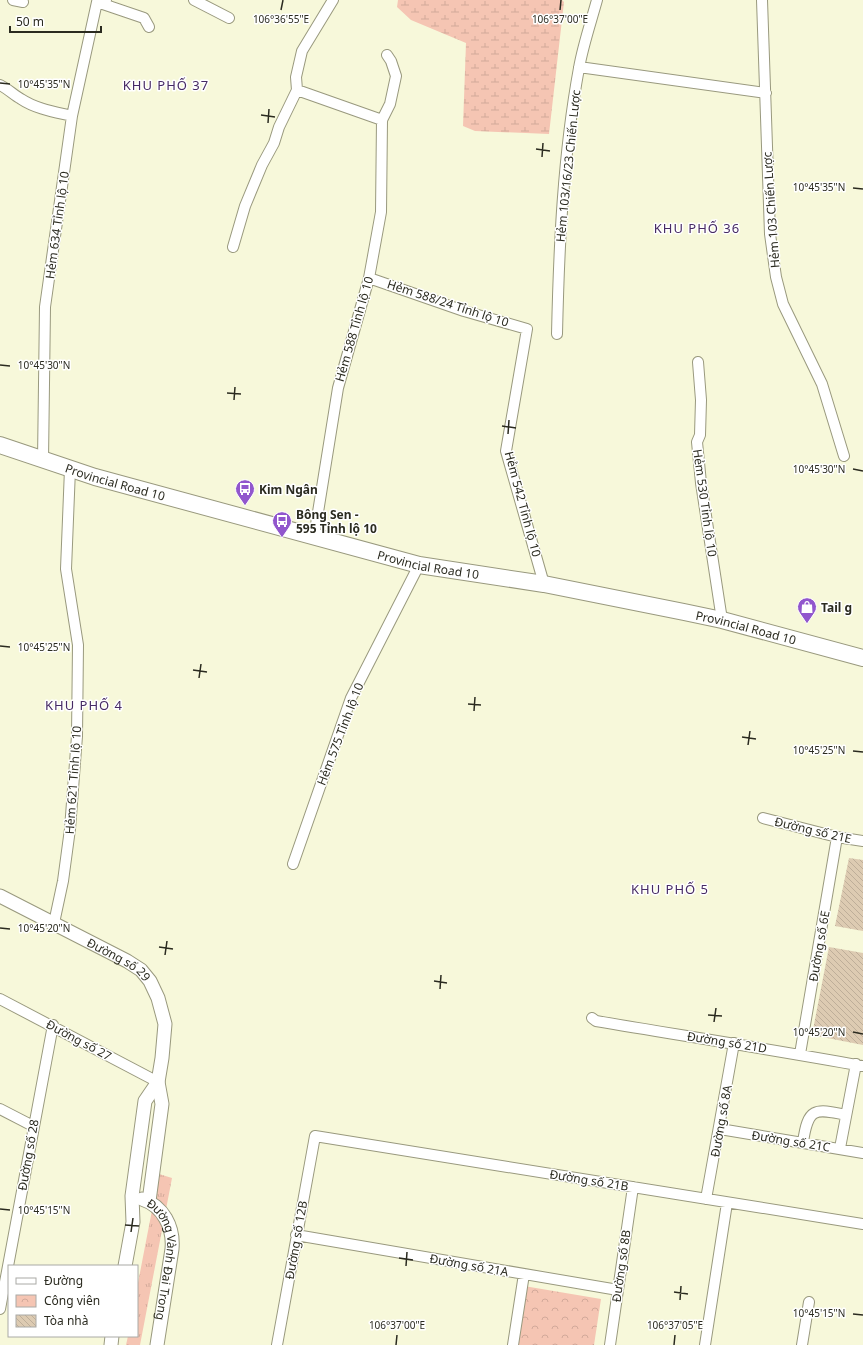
<svg xmlns="http://www.w3.org/2000/svg" width="863" height="1345" viewBox="0 0 863 1345" font-family="'Noto Sans',sans-serif">
<style>
.grass{fill:url(#grass-tufts)}
.wetland{fill:url(#wetland-marsh)}
.park{fill:url(#park-crowns)}
.building{fill:url(#building-back-hatch)}
.lines{fill:none;stroke-linecap:round;stroke-linejoin:round}
.minor-casing{stroke:#99997e;stroke-width:12}
.tertiary-casing{stroke:#99997e;stroke-width:15}
.primary-casing{stroke:#99997e;stroke-width:18}
.minor{stroke:#fff;stroke-width:10}
.tertiary{stroke:#fff;stroke-width:13}
.primary{stroke:#fff;stroke-width:16}
.ticks{fill:none;stroke:#2b2b20;stroke-width:1.5}
.labels{text-anchor:middle;dominant-baseline:central;stroke-width:3;stroke-linejoin:round;paint-order:stroke}
.street-label{font-size:12px;fill:#2b2b20;stroke:#fff}
.poi-label{font-size:12px;font-weight:bold;fill:#2b2b20;stroke:#fff;text-anchor:start}
.neighbourhood-label{font-size:13px;letter-spacing:1px;fill:#462a64;stroke:#fff}
.ticks-label{font-size:10px;text-anchor:middle;fill:#2b2b20;stroke:#fff;stroke-width:3;stroke-linejoin:round;paint-order:stroke}
</style>
<defs>
<pattern id="grass-tufts" width="24" height="20" patternUnits="userSpaceOnUse"><rect width="24" height="20" fill="#f5c5b3"/><path d="M3 7l-1-3M5 7V3M7 7l1-3M15 17l-1-3M17 17v-4M19 17l1-3" fill="none" stroke="#d2a99a"/></pattern>
<pattern id="wetland-marsh" width="20" height="14" patternUnits="userSpaceOnUse"><rect width="20" height="14" fill="#f5c5b3"/><path d="M1 5h8M5 5V1M11 12h8M15 12V8" fill="none" stroke="#d2a99a"/></pattern>
<pattern id="park-crowns" width="20" height="18" patternUnits="userSpaceOnUse"><rect width="20" height="18" fill="#f5c5b3"/><path d="M2 6a3 3 0 1 1 6 0M12 15a3 3 0 1 1 6 0" fill="none" stroke="#d2a99a"/></pattern>
<pattern id="building-back-hatch" width="6" height="6" patternUnits="userSpaceOnUse"><rect width="6" height="6" fill="#ddcbb2"/><path d="M-1 5l2 2M0 0l6 6M5-1l2 2" fill="none" stroke="#beae99"/></pattern>
</defs>
<rect width="100%" height="100%" fill="#f7f8da"/>
<path class="grass" d="M159,1174l13,4 -32,167h-14l2,-9h9v-48z"/>
<path class="wetland" d="M398,0h164l2,2 -15,132 -74,-3 -12,-5 3,-83 -55,-23 -14,-13z"/>
<path class="park" d="M524,1286l77,13 -7,46h-78z"/>
<path class="building" d="M849,858l14,2v71l-28,-5z
M829,947l34,6v92l-51,-10z"/>
<g class="lines">
<g class="minor-casing">
<path id="minor" d="M13,0l10,2
M194,0l35,18
M762,0l8,234 6,43 7,27 39,80 22,72
M97,2l47,16 5,9
M579,67l187,26
M0,85c8,4 14,10 21,14 15,10 34,13 51,17
M297,90l85,30
M233,247l12,-41 17,-41 12,-22 5,-16 18,-37 -1,-13 6,-26 31,-51
M369,278l95,33 63,18 -21,122 38,133
M557,334c2,-89 6,-179 22,-266 4,-23 12,-46 18,-68
M698,362l3,38 -1,35 -3,7 4,41 21,137
M43,460l2,-153 27,-191 25,-114 9,-2
M314,537l24,-149 31,-110 12,-66 1,-92 8,-16 6,-28 -5,-15 -4,-6
M763,818l74,19 26,4
M293,864l58,-166 68,-133
M54,923l9,-42 7,-52 7,-93 1,-91 -12,-76 4,-100
M0,999l158,83
M592,1018l4,3c89,15 178,29 267,45
M800,1054l37,-217
M0,1109l33,17
M720,1129l143,24
M803,1142c5,-34 11,-34 43,-27
M840,1148l16,-84
M706,1199l28,-156
M296,1235l322,55
M0,1309l53,-284
M277,1345l38,-209 548,88
M513,1345l11,-71
M610,1345l23,-158
M705,1345l22,-142
M802,1345l7,-43"/>
</g>
<g class="tertiary-casing">
<g id="tertiary">
<path id="s1" d="M0,896l127,65 14,9 9,11 8,17 7,26 -3,34 -4,24 4,22 -13,97"/>
<path id="s2" d="M142,1199c21,7 32,28 30,50l-15,96"/>
<path d="M125,1266l8,-44 -1,-26 13,-95 13,-19"/>
<path d="M111,1345l1,-9"/>
</g>
</g>
<g class="primary-casing">
<g id="primary">
<path id="s3" d="M0,445l95,32 324,88 125,19 140,28 38,8 141,38"/>
</g>
</g>
<use href="#minor" class="minor"/>
<use href="#tertiary" class="tertiary"/>
<use href="#primary" class="primary"/>
</g>
<path class="ticks" d="M281,10l2,-10M560,10l1,-10M0,83l10,1M261,115l14,2M268,123l1,-14M536,149l14,2M542,157l1,-14M853,188l10,1M0,365l10,1M227,393l14,1M234,400l1,-13M502,426l14,2M508,434l1,-14M853,469l10,2M0,646l10,1M193,670l14,2M199,678l2,-14M468,704l13,1M474,711l1,-14M742,737l14,2M748,745l2,-14M853,751l10,1M0,928l10,1M159,947l14,2M165,955l2,-14M434,981l13,2M440,989l1,-14M708,1015l14,1M714,1022l2,-14M853,1032l10,2M0,1209l10,1M125,1225l14,1M131,1232l2,-14M399,1258l14,2M406,1266l1,-14M674,1292l14,2M680,1300l1,-14M853,1314l10,1M396,1345l1,-10M674,1345l1,-10"/>
<defs>
<g id="bus-pin" transform="scale(1)"><path d="M0 17L-7.5 6A9.5 9.5 0 1 1 7.5 6Z" fill="#9156cd" stroke="#fff"/><path d="M-5-6H5V4H4V6H2V4H-2V6H-4V4H-5ZM-3.5-4V0h7V-4ZM-3.5 1.2v1.5H-2V1.2ZM2 1.2v1.5H3.5V1.2Z" fill="#fff"/></g>
<g id="shop-pin" transform="scale(1)"><path d="M0 17L-7.5 6A9.5 9.5 0 1 1 7.5 6Z" fill="#9156cd" stroke="#fff"/><path d="M-5-2.5h2.3a2.7 3.5 0 0 1 5.4 0H5L5.5 6h-11ZM-1.5-2.5h3a1.5 2.3 0 0 0-3 0Z" fill="#fff"/></g>
</defs>
<g fill-rule="evenodd">
<use href="#bus-pin" x="245" y="489"/>
<use href="#bus-pin" x="282" y="521"/>
<use href="#shop-pin" x="807" y="607"/>
</g>
<g class="labels">
<g class="street-label">
<text transform="translate(568 166) rotate(-84)">Hẻm 103/16/23 Chiến Lược</text>
<text transform="translate(771 210) rotate(-94)">Hẻm 103 Chiến Lược</text>
<text transform="translate(57 225) rotate(-82)">Hẻm 634 Tỉnh lộ 10</text>
<text transform="translate(448 303) rotate(18)">Hẻm 588/24 Tỉnh lộ 10</text>
<text transform="translate(354 329) rotate(-74)">Hẻm 588 Tỉnh lộ 10</text>
<text stroke="none"><textPath href="#s3" startOffset="121">Provincial Road 10</textPath></text>
<text transform="translate(705 503) rotate(82)">Hẻm 530 Tỉnh lộ 10</text>
<text transform="translate(523 504) rotate(75)">Hẻm 542 Tỉnh lộ 10</text>
<text stroke="none"><textPath href="#s3" startOffset="445">Provincial Road 10</textPath></text>
<text stroke="none"><textPath href="#s3" startOffset="769">Provincial Road 10</textPath></text>
<text transform="translate(340 734) rotate(-69)">Hẻm 575 Tỉnh lộ 10</text>
<text transform="translate(73 780) rotate(-86)">Hẻm 621 Tỉnh lộ 10</text>
<text transform="translate(813 830) rotate(13)">Đường số 21E</text>
<text transform="translate(819 946) rotate(-80)">Đường số 6E</text>
<text stroke="none"><textPath href="#s1" startOffset="135">Đường số 29</textPath></text>
<text transform="translate(79 1040) rotate(28)">Đường số 27</text>
<text transform="translate(727 1042) rotate(9)">Đường số 21D</text>
<text transform="translate(721 1121) rotate(-80)">Đường số 8A</text>
<text transform="translate(791 1141) rotate(9)">Đường số 21C</text>
<text transform="translate(28 1155) rotate(-80)">Đường số 28</text>
<text transform="translate(589 1180) rotate(9)">Đường số 21B</text>
<text transform="translate(296 1240) rotate(-80)">Đường số 12B</text>
<text stroke="none"><textPath href="#s2" startOffset="71">Đường Vành Đai Trong</textPath></text>
<text transform="translate(469 1265) rotate(10)">Đường số 21A</text>
<text transform="translate(621 1266) rotate(-82)">Đường số 8B</text>
</g>
<g class="poi-label">
<text x="259" y="489">Kim Ngân</text>
<text x="296" y="514">Bông Sen -<tspan x="296" dy="14">595 Tỉnh lộ 10</tspan></text>
<text x="821" y="607">Tail g</text>
</g>
<g class="neighbourhood-label">
<text x="166" y="85">KHU PHỐ 37</text>
<text x="697" y="228">KHU PHỐ 36</text>
<text x="84" y="705">KHU PHỐ 4</text>
<text x="670" y="889">KHU PHỐ 5</text>
</g>
</g>
<g class="ticks-label">
<text x="281" y="23">106°36'55"E</text>
<text x="560" y="23">106°37'00"E</text>
<text x="44" y="88">10°45'35"N</text>
<text x="819" y="191">10°45'35"N</text>
<text x="44" y="369">10°45'30"N</text>
<text x="819" y="473">10°45'30"N</text>
<text x="44" y="651">10°45'25"N</text>
<text x="819" y="754">10°45'25"N</text>
<text x="44" y="932">10°45'20"N</text>
<text x="819" y="1036">10°45'20"N</text>
<text x="44" y="1214">10°45'15"N</text>
<text x="819" y="1317">10°45'15"N</text>
<text x="397" y="1329">106°37'00"E</text>
<text x="675" y="1329">106°37'05"E</text>
</g>
<rect x="8" y="1265" width="130" height="72" fill="#ffffff" stroke="#aaaaa6"/>
<rect x="16" y="1278" width="20" height="6" fill="#ffffff" stroke="#aaaaa6"/>
<text x="44" y="1285" font-size="12" fill="#2b2b20">Đường</text>
<rect x="16" y="1295" width="20" height="12" fill="url(#park-crowns)" stroke="#aaaaa6"/>
<text x="44" y="1305" font-size="12" fill="#2b2b20">Công viên</text>
<rect x="16" y="1315" width="20" height="12" fill="url(#building-back-hatch)" stroke="#aaaaa6"/>
<text x="44" y="1325" font-size="12" fill="#2b2b20">Tòa nhà</text>
<path d="M10 26v6h91v-6" fill="none" stroke="#2b2b20" stroke-width="2"/>
<text x="16" y="26" font-size="12" fill="#2b2b20" stroke="#ffffff" stroke-width="3" paint-order="stroke">50 m</text>
</svg>
